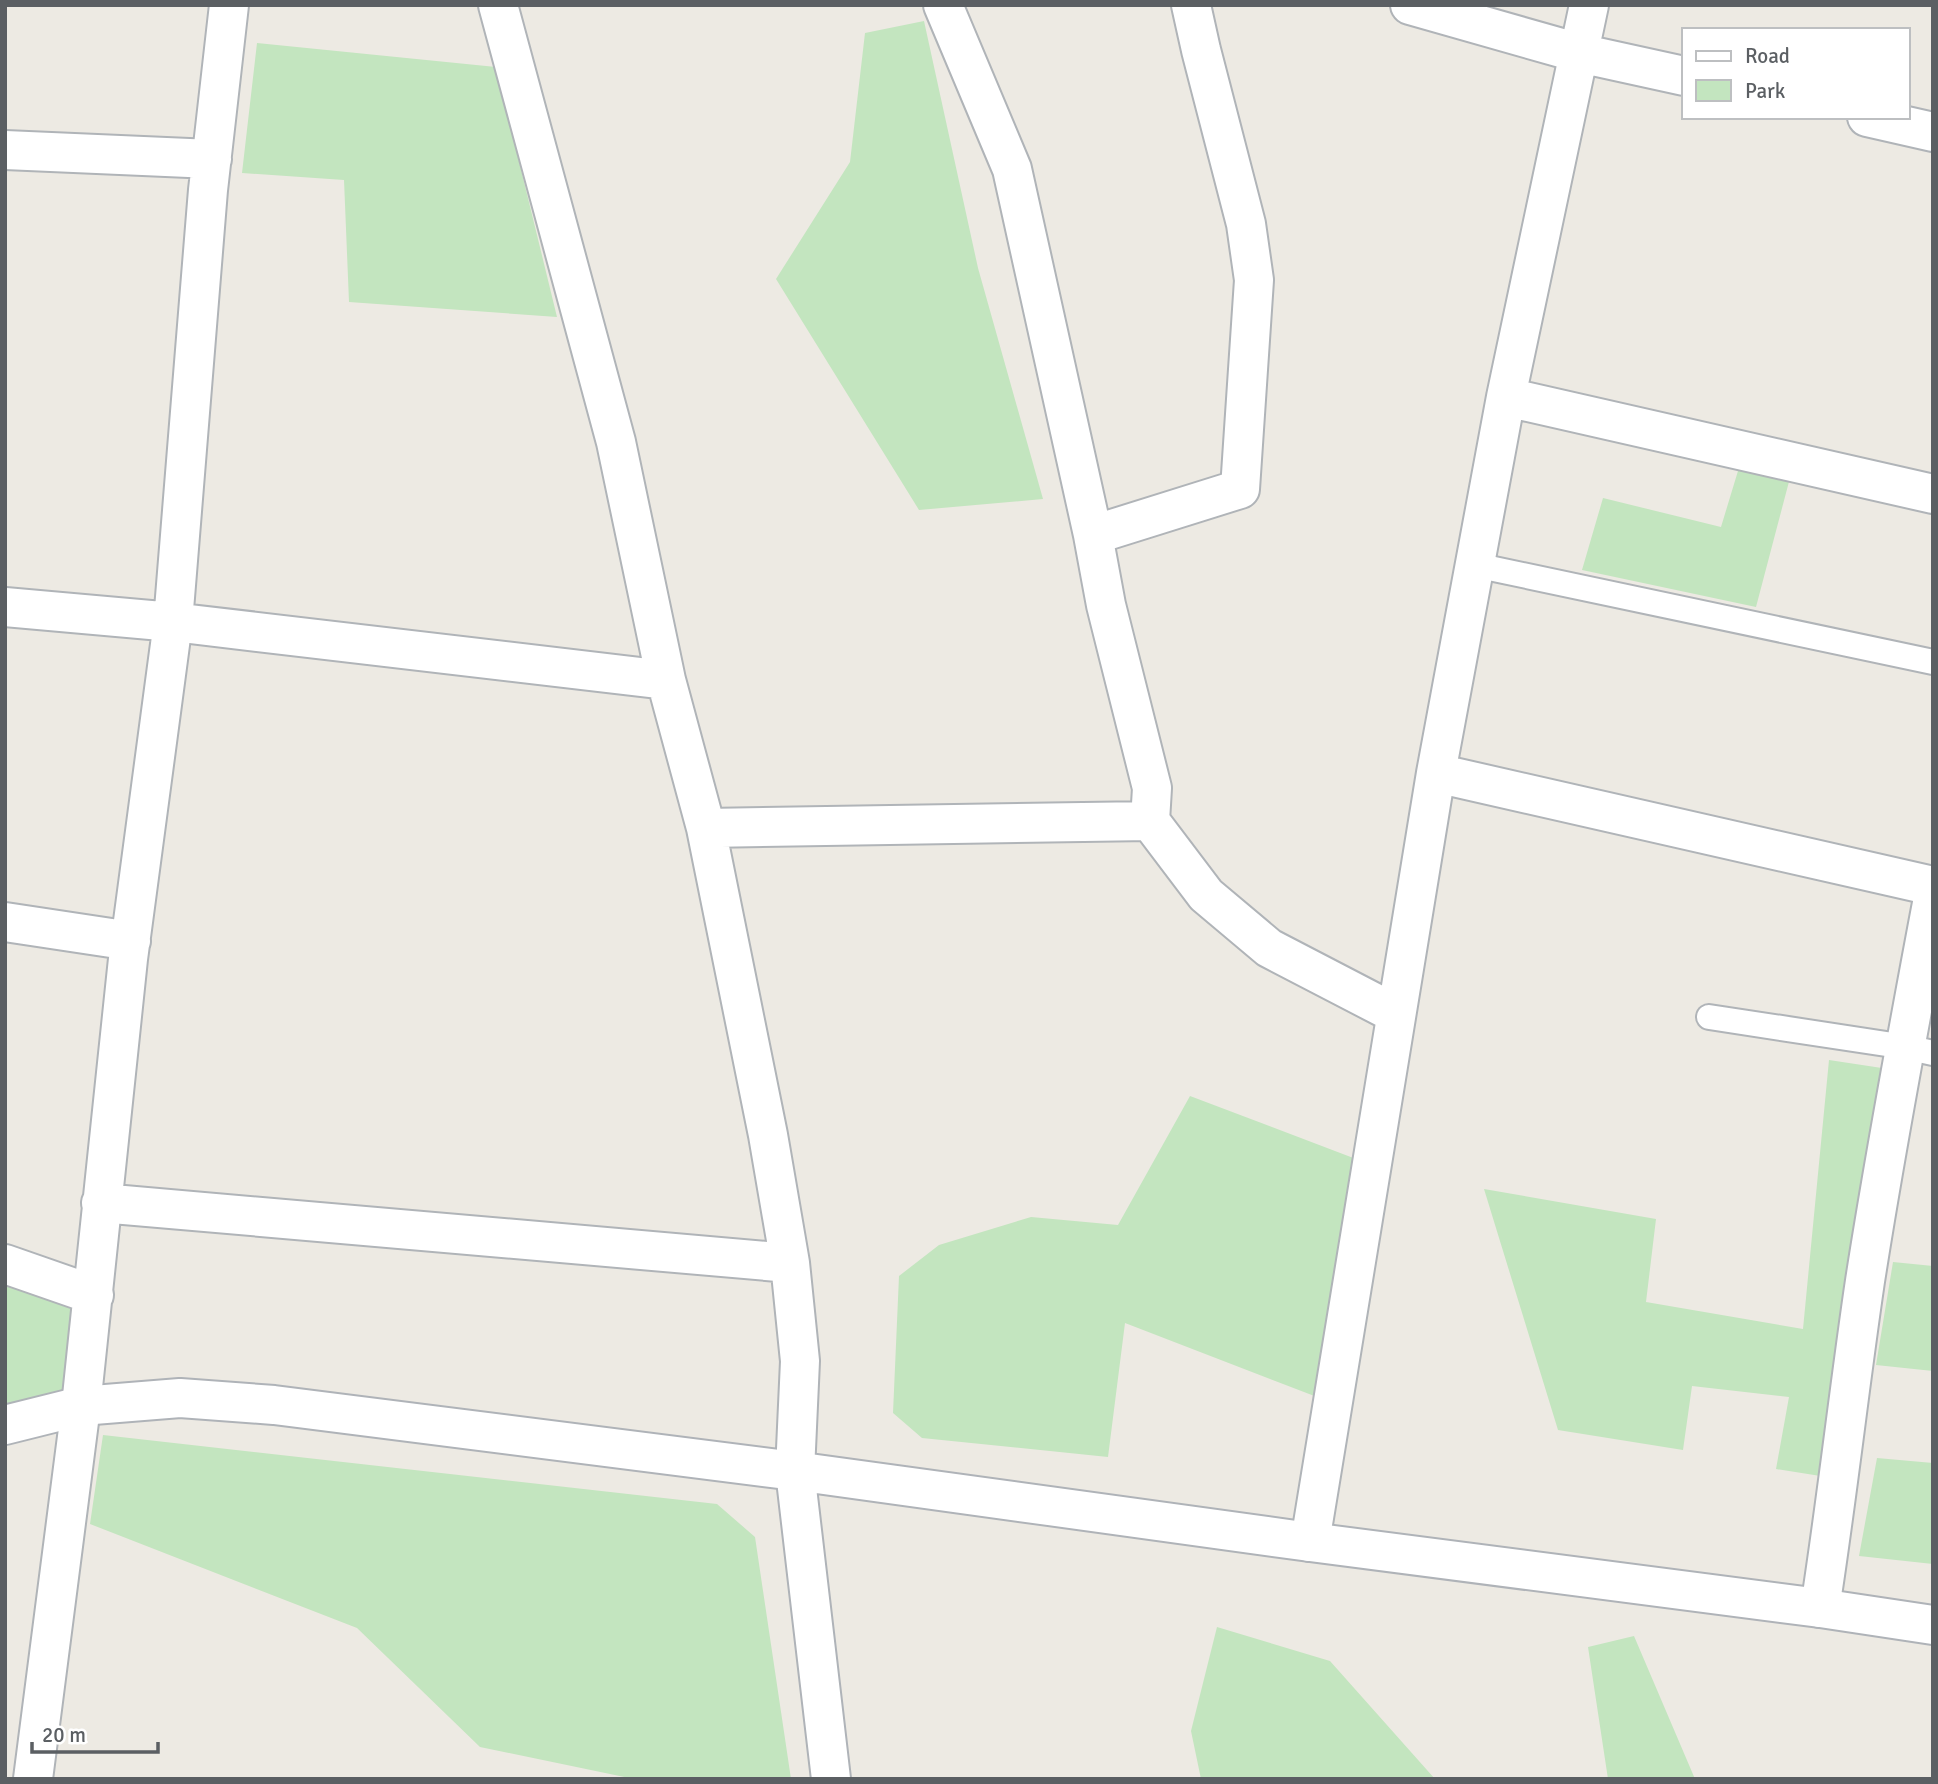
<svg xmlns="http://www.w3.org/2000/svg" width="1938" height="1784" viewBox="0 0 1938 1784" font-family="Signika,sans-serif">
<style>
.green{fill:#c3e5bf}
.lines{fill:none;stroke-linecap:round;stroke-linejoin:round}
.lane-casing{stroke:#b0b4b8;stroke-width:28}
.street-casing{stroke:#b0b4b8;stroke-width:42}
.secondary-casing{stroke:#afb3b8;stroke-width:42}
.lane{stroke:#fff;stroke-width:24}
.street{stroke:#fff;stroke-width:38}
.secondary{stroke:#fff;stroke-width:38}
</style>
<rect width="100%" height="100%" fill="#edeae3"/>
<path class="green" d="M924,21l54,247 65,231 -124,11 -143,-231 74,-117 15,-129z
M257,43l239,24 61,250 -208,-15 -5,-122 -102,-7z
M1741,461l50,13 -35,133 -174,-37 21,-72 118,29z
M1829,1060l66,10 -62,408 -57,-9 13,-72 -97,-11 -9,64 -125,-20 -74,-241 172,30 -10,83 157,27z
M1190,1096l166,63 -39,238 -192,-74 -17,134 -186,-19 -29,-25 6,-137 40,-31 92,-28 87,8z
M1893,1262l40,4v105l-57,-6z
M5,1265l89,30 -13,111 -76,19z
M103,1435l614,69 38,33 36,242h-157l-154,-32 -123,-119 -267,-104z
M1877,1458l56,5v101l-74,-8z
M1217,1627l113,34 105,118h-234l-10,-48z
M1634,1636l61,143h-87l-20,-132z"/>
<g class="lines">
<g class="lane-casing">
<path id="lane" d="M1475,565l458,97
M1709,1017l197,30 27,6"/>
</g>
<g class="street-casing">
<path id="street" d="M498,5l118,437 50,238 40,148 62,307 22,128 10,98 -5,110
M943,5l69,164 81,366 13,70 46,183 -2,33 56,74 63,53 127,66
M1410,5l169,48 105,23
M1867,117l66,15
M5,150l207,9
M1506,397l427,97
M1093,535l147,-46 14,-209 -8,-56 -45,-174 -10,-45
M5,607l168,15 493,58
M1436,773l497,113
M706,828l444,-7
M5,922l126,19
M101,1203l689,60
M5,1264l89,31
M1310,1542l126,-769 70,-376 83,-392
M1820,1608c17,-109 29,-219 45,-327 20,-128 44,-256 68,-383
M33,1779l48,-373 47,-447 45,-337 35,-432 21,-185"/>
</g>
<g class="secondary-casing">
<path id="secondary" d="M5,1425l76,-19 99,-8 94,7 521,66 515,71 510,66 113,17
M795,1471l36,308"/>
</g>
<use href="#lane" class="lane"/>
<use href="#street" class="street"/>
<use href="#secondary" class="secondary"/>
</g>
<rect width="1938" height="1784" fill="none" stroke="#5b5f63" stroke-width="14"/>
<rect x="1682" y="28" width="228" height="91" fill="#ffffff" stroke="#bdbfc1" stroke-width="2"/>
<rect x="1696" y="51" width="35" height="10" fill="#ffffff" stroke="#bdbfc1" stroke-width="2"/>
<text x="1745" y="63" font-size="21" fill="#5b5f63">Road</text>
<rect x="1696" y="80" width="35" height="21" fill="#c3e5bf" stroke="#bdbfc1" stroke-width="2"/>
<text x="1745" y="98" font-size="21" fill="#5b5f63">Park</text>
<path d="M32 1742v10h126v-10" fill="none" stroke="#5b5f63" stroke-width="3.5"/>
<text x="42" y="1742" font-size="21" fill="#5b5f63" stroke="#ffffff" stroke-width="5" paint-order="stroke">20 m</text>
</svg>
